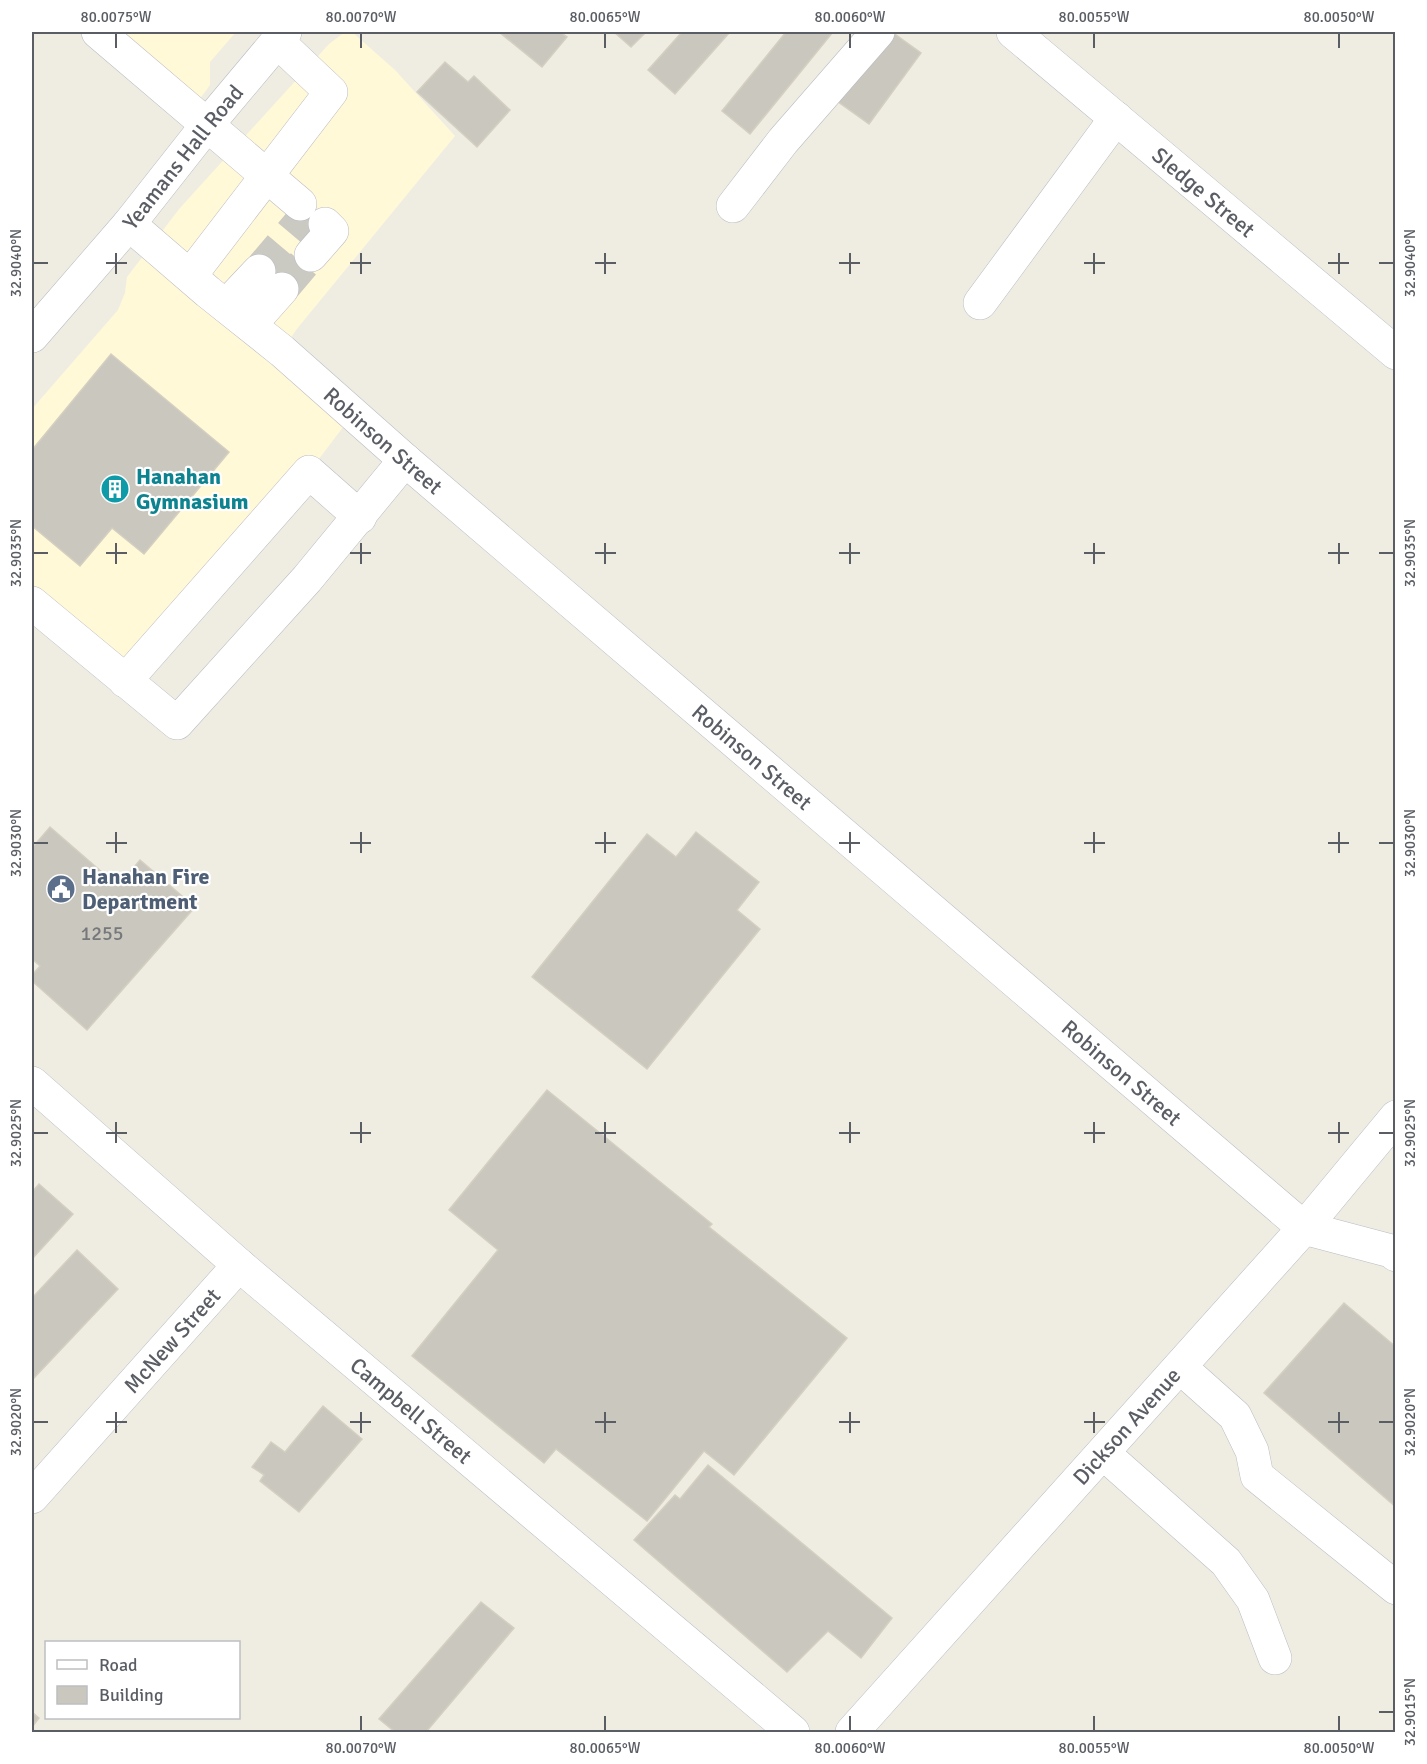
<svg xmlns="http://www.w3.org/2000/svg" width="1427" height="1764" viewBox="0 0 1427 1764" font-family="Signika,sans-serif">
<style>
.commercial{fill:#fff9d7}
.building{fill:#cac7bf;stroke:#d4cfc0;stroke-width:1.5}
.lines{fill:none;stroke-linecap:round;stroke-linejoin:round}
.minor-tunnel{stroke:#cac9c2;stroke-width:33;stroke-dasharray:33 16;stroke-linecap:butt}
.minor-casing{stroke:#babcc2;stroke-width:34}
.minor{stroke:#fff;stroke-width:33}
.ticks{fill:none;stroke:#5a5e64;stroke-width:2}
.labels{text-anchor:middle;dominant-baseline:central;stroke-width:4.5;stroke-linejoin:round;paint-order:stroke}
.number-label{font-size:20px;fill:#76787b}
.street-label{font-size:22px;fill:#5a5e64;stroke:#fff}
.culture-label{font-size:22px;font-weight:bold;fill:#0d838f;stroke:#fff;text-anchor:start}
.service-label{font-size:22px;font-weight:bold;fill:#4e5e75;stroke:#fff;text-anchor:start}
.neatline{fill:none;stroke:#5a5e64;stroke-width:2}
.ticks-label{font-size:15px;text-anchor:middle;fill:#5a5e64}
</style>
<rect width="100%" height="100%" fill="#efede2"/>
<path class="commercial" d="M93,32h143l-26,30v23l-22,30z
M345,32h7l43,38 60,66 -159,194 -14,21 71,63 -44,58 -184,209 -93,-78v-194l86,-99 7,-17 2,-16 53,-69 149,-164z"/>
<path class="building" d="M499,32h61l7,5 -25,30z
M614,32h32l-15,15z
M682,32h48l-55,62 -27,-24z
M786,32h47l-83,102 -28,-23z
M892,32l29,21 -52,71 -32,-23z
M445,62l23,20 6,-6 36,34 -33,37 -60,-55z
M111,354l118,98 -85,102 -32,-26 -32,38 -48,-40v-76z
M50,827l68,59 22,-26 55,47 -108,123 -55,-49v-6l8,-9 -8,-7v-111z
M696,832l63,50 -22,28 23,19 -113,140 -115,-92 115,-143 29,23z
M547,1090l165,134 -3,3 138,111 -113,137 -30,-24 -57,70 -91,-72 -12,14 -132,-107 86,-106 -49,-40z
M39,1184l34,30 -41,45v-67z
M77,1250l41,39 -86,91v-82z
M1344,1303l52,44v160l-132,-114z
M323,1406l39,33 -63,73 -39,-31 4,-6 -12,-8 19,-25 14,10z
M708,1465l184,153 -31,40 -33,-27 -41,41 -153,-132 41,-45 5,4z
M481,1602l33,26 -88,104h-31l-16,-13z
M32,1712l7,6 -7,9z"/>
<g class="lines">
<path class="minor-tunnel" d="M259,271l50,-59
M282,289l29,-34"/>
<g class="minor-casing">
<g id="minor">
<path d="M98,32l202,172"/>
<path id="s1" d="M1013,32l383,321"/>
<path d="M733,206l50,-65 95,-109"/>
<path id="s2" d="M129,224l79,68 74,59 123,109 899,768 87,23 5,4"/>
<path d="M311,255l21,-24 -7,-7"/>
<path d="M190,276l141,-184 -54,-51"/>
<path d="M980,303l136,-185"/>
<path d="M226,306l33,-35"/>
<path d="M250,325l32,-36"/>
<path id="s3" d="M32,336l97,-112 78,-99 78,-93"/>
<path d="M32,603l145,120 130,-144 98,-119"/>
<path d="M125,681l184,-209 51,45"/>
<path id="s4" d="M32,1083l207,182 554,467"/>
<path d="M1180,1367l55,49 17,35 5,25 139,112"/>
<path d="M1103,1453l123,109 27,38 22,58"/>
<path id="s5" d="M32,1497l207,-232"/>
<path id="s6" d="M852,1732l452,-504 92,-111"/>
</g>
</g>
<use href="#minor" class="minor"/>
</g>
<path class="ticks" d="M116,33v15M361,33v15M605,33v15M850,33v15M1094,33v15M1339,33v15M116,253v21M361,253v21M605,253v21M850,253v21M1094,253v21M1339,253v21M33,263h15M106,263h21M350,263h21M595,263h21M839,263h21M1084,263h21M1328,263h21M1379,263h15M116,543v21M361,543v21M605,543v21M850,543v21M1094,543v21M1339,543v21M33,553h15M106,553h21M350,553h21M595,553h21M839,553h21M1084,553h21M1328,553h21M1379,553h15M116,832v21M361,832v21M605,832v21M850,832v21M1094,832v21M1339,832v21M33,843h15M106,843h21M350,843h21M595,843h21M839,843h21M1084,843h21M1328,843h21M1379,843h15M116,1122v21M361,1122v21M605,1122v21M850,1122v21M1094,1122v21M1339,1122v21M33,1133h15M106,1133h21M350,1133h21M595,1133h21M839,1133h21M1084,1133h21M1328,1133h21M1379,1133h15M116,1412v21M361,1412v21M605,1412v21M850,1412v21M1094,1412v21M1339,1412v21M33,1422h15M106,1422h21M350,1422h21M595,1422h21M839,1422h21M1084,1422h21M1328,1422h21M1379,1422h15M1379,1712h15M361,1716v15M605,1716v15M850,1716v15M1094,1716v15M1339,1716v15"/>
<defs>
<g id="building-disc" transform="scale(1.5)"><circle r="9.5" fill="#0f9aa8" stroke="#fff"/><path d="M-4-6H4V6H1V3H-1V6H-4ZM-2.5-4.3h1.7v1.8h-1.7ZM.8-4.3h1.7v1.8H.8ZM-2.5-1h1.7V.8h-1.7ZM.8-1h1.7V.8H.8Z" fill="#fff"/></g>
<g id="civic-disc" transform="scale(1.5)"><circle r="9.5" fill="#5c6f8a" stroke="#fff"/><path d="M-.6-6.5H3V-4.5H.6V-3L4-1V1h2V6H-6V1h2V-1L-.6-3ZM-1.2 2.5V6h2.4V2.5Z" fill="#fff"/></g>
</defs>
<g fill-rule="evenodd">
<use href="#building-disc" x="115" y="489"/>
<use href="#civic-disc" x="61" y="889"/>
</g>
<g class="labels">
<g class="number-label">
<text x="102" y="933">1255</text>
</g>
<g class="street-label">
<text stroke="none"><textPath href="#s3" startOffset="234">Yeamans Hall Road</textPath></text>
<text stroke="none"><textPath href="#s1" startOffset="249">Sledge Street</textPath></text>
<text stroke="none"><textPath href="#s2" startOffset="334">Robinson Street</textPath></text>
<text stroke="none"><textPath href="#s2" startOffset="820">Robinson Street</textPath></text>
<text stroke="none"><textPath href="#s2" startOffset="1306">Robinson Street</textPath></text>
<text stroke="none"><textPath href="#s5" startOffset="210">McNew Street</textPath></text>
<text stroke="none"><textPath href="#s4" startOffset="501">Campbell Street</textPath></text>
<text stroke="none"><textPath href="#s6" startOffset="411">Dickson Avenue</textPath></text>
</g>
<g class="culture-label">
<text x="136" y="476">Hanahan<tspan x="136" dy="25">Gymnasium</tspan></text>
</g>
<g class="service-label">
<text x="82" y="876">Hanahan Fire<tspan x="82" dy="25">Department</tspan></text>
</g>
</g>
<rect width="1427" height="1764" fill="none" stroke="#ffffff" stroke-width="66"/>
<rect x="45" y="1641" width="195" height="78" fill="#ffffff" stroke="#bdbfc1" stroke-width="1.5"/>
<rect x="57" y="1660" width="30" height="9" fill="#ffffff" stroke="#bdbfc1" stroke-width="1.5"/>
<text x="99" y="1671" font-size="18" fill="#5a5e64">Road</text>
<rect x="57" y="1686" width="30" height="18" fill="#cac7bf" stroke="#bdbfc1" stroke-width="1.5"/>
<text x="99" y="1701" font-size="18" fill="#5a5e64">Building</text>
<rect x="33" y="33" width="1361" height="1698" class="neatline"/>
<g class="ticks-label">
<text x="116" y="22">80.0075°W</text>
<text x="361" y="22">80.0070°W</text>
<text x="605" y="22">80.0065°W</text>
<text x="850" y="22">80.0060°W</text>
<text x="1094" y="22">80.0055°W</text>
<text x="1339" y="22">80.0050°W</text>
<text transform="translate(16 263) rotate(-90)" y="5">32.9040°N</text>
<text transform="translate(1410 263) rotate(-90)" y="5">32.9040°N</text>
<text transform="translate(16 553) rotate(-90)" y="5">32.9035°N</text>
<text transform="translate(1410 553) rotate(-90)" y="5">32.9035°N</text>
<text transform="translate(16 843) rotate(-90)" y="5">32.9030°N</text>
<text transform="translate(1410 843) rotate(-90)" y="5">32.9030°N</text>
<text transform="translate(16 1133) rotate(-90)" y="5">32.9025°N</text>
<text transform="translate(1410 1133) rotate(-90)" y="5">32.9025°N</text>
<text transform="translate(16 1422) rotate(-90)" y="5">32.9020°N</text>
<text transform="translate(1410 1422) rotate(-90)" y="5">32.9020°N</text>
<text transform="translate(1410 1712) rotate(-90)" y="5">32.9015°N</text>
<text x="361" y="1753">80.0070°W</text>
<text x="605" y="1753">80.0065°W</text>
<text x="850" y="1753">80.0060°W</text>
<text x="1094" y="1753">80.0055°W</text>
<text x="1339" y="1753">80.0050°W</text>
</g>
</svg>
